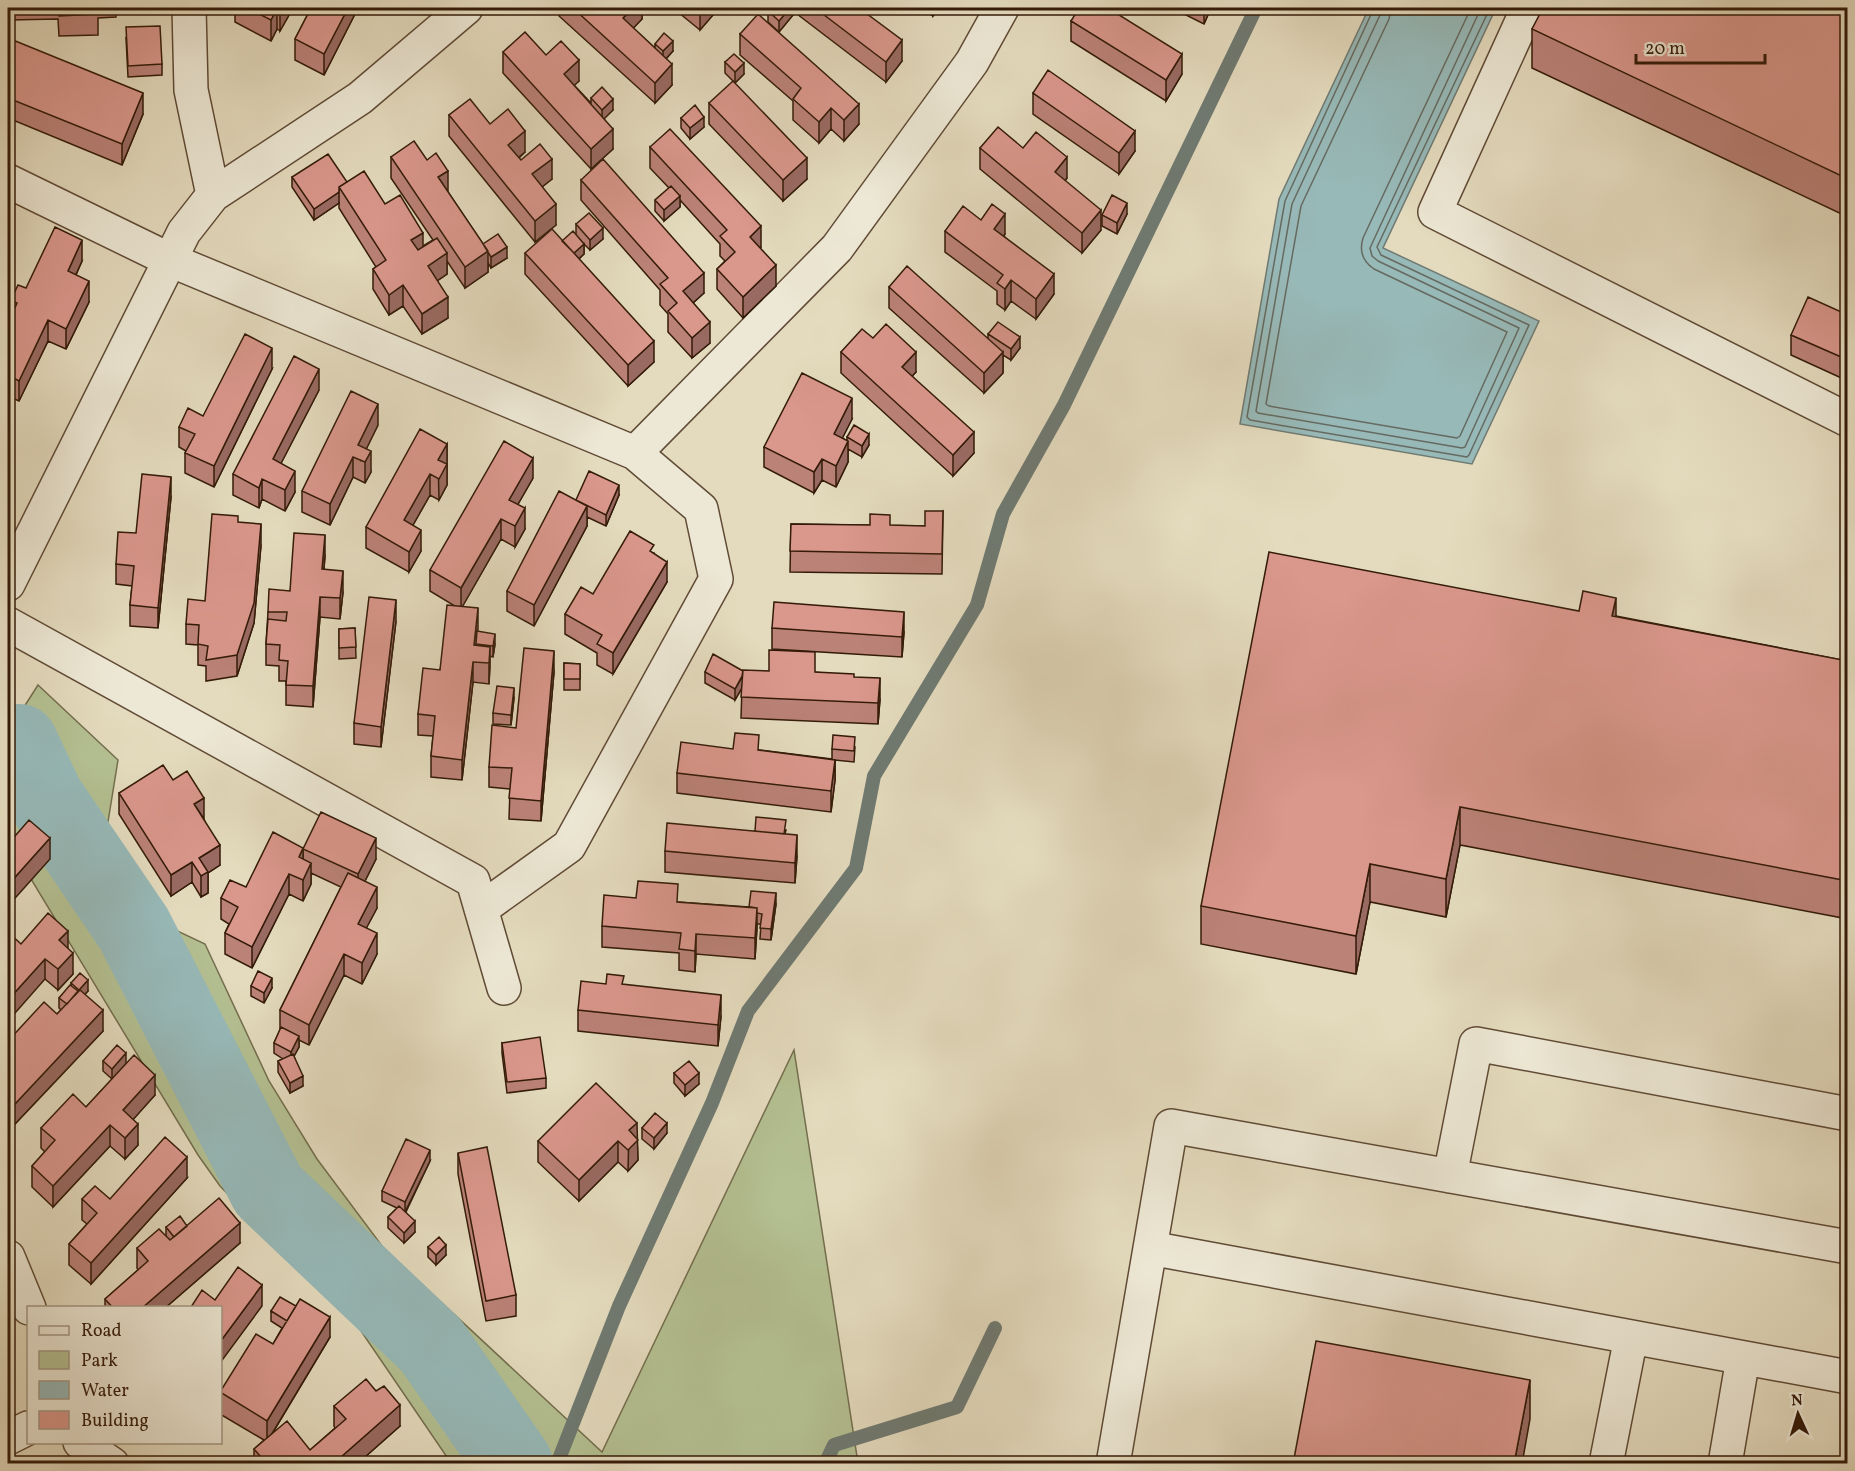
<svg xmlns="http://www.w3.org/2000/svg" width="1855" height="1471" viewBox="0 0 1855 1471" font-family="Vollkorn,serif">
<style>
.green{fill:#b4c092;stroke:#746e4e;stroke-width:1.5}
.water{fill:#97b9b8;stroke:#6f7a72;stroke-width:1.5}
.lines{fill:none;stroke-linecap:round;stroke-linejoin:round}
.shore{stroke:#666a60;stroke-width:1.5}
.stream{stroke:#6f7a72;stroke-width:14}
.river{stroke:#97b9b8;stroke-width:78}
.minor-casing{stroke:#604b36;stroke-width:36}
.minor{stroke:#ede8d5;stroke-width:33}
.wall{fill:#bb8278;stroke:#341b09;stroke-width:1.5}
.shaded-wall{fill:#996a62;stroke:#341b09;stroke-width:1.5}
.building{fill:#da978c;stroke:#341b09;stroke-width:1.5}
</style>
<rect width="100%" height="100%" fill="#e4dbbe"/>
<filter id="stains"><feTurbulence type="fractalNoise" baseFrequency=".00333" numOctaves="4"/><feColorMatrix values="0 0 0 0 .2 0 0 0 0 .09 0 0 0 0 .02 0 0 0 .5 -.17"/></filter>
<radialGradient id="worn" r=".72"><stop offset=".6" stop-color="#630" stop-opacity="0"/><stop offset="1" stop-color="#630" stop-opacity=".3"/></radialGradient>
<path class="green" d="M38,685l80,75 -11,68 66,101 32,15 64,137 48,78 68,91 217,202 192,-402 64,413h-407l-92,-135 -139,-142 -22,-31 -190,-314v-109z"/>
<path class="water" d="M1369,8h127l-113,240 156,73 -67,143 -232,-40 39,-225z"/>
<g class="lines">
<path class="shore" d="M1374,8l-89,193 -38,216 3,3 217,37 2,-2 60,-130 -148,-70 -4,-8 113,-239
M1382,8l-2,7 -88,189 -36,207 2,2 204,35 3,-1 54,-119 -141,-67 -6,-5 -2,-8 111,-240
M1391,8l-2,11 -88,187 -35,198 3,2 188,32 3,-2 47,-104 -133,-63c-12,-8 -15,-18 -11,-31l108,-230"/>
<path class="stream" d="M557,1464l62,-158 93,-203 36,-92 108,-143 18,-92 103,-171 26,-91 61,-109 192,-397
M825,1464l9,-19 123,-38 38,-79"/>
<path class="river" d="M19,743l26,55 89,131 134,261 163,155 83,119"/>
<g class="minor-casing">
<path id="minor" d="M189,8l2,82 22,105
M1528,8l-93,204 413,208
M8,181l162,79 465,193 66,56 15,70 -147,267 -88,63
M635,453l202,-205 135,-186 30,-54
M8,584l176,-352 29,-37 147,-97 106,-90
M8,624l465,257 31,107
M1450,1176l26,-132 372,70
M1150,1248l698,129
M8,1257l21,51
M8,1438l20,-10
M80,1442l32,22
M1113,1464l58,-338 677,121
M1606,1464l25,-127
M1725,1464l18,-106"/>
</g>
<use href="#minor" class="minor"/>
</g>
<path class="wall" d="M8,8h108v9l-18,1v17l-39,1 -1,-17 -49,1 2,19 132,75 -21,51 -114,-47z
M235,8h58l-13,23 -3,-2 -6,12 -36,-19z
M311,8h47l-34,67 -29,-15v-21z
M360,8h11l-2,4z
M559,8h83v11l-9,9 22,20v-4l18,7 -7,8 6,26 -17,18 -96,-87z
M673,8h46l-19,22z
M771,8h88l43,53 -16,21 -93,-71v4l-14,17 -11,-10v-11z
M920,8h19l-6,8z
M1172,8h39l-7,16z
M1848,8v209l-316,-149v-39z
M1071,21l111,53 -16,27 -95,-60z
M740,34l119,90 -15,17 -13,-12 -12,14 -26,-23v-19l-53,-46z
M126,38l36,26v11l-34,2z
M503,52l43,3 33,26 -5,4 17,18v-5l22,12 -9,8 9,31 -22,20 -88,-96z
M725,62l19,12 -9,9 -10,-10z
M1033,93l102,58 -16,23 -86,-60z
M709,103l98,76 -24,22 -74,-77z
M449,115l41,9 35,28 -6,6 2,2 31,19 -10,8 14,38 -21,17 -86,-106z
M681,118l23,9 -14,12 -9,-11z
M650,147l111,100 -1,1 16,38 -33,32 -26,-29v-20l8,-8 -5,-5v-12l-40,-44v7l-16,14 -9,-10v-11l14,-12 -19,-20z
M980,148h43l44,30 -2,3 36,49 -19,23 -102,-84z
M391,157l57,35 35,52 24,14 -16,10 -3,-5v9l-23,16 -18,-27v13l-10,7 11,37 -26,16 -19,-28 -14,9 -16,-26v-20l3,-2 -37,-59v-5l-25,17 -22,-33v-10l55,5 38,22 38,42 10,-6 -42,-62z
M581,180l123,113 -11,10 17,40 -18,15 -24,-26v-18l-8,-9v-15l-79,-90z
M1127,214l-10,20 -15,-8v-11z
M981,220l24,14 -1,2 50,58 -18,25 -25,-18 -6,9 -8,-6v-13l-52,-39v-21z
M576,224l27,15 -13,11 -6,-6v10l-5,5 75,103 -26,24 -103,-112v-21l37,-12 14,-6z
M82,261l-6,14 13,27 -23,47 -18,-8 -29,60 -11,-5v-73l3,-7v-16l15,-12z
M889,287l99,52v-5l32,14 -9,12 -8,-5v18l-19,20 -95,-85z
M1848,315v66l-57,-26v-20z
M873,338l43,34 -4,4 62,77 -21,23 -112,-103v-21z
M272,369l-58,118 -29,-14v-20l1,-2 -7,-4v-20l24,-11z
M319,390l-38,73 14,29 -10,19 -23,-12 -3,9 -26,-13v-21z
M852,419l-10,19 5,3v-4l22,8 -7,12 -14,-8v13l-12,25 -14,-7 -8,13 -50,-26v-20z
M378,425l-12,24 5,23 -6,11 -12,-6 -23,48 -28,-13v-21z
M447,444v41l-8,15 -9,-5 -17,30 8,26 -12,21 -43,-24v-21z
M533,478l-15,26 7,25 -10,18 -14,-8 -39,68 15,24 18,13 -2,13 -3,-1 -1,28 -16,-2 -11,98 -31,-3v-21l2,-20 -15,-1v-21l22,-44 15,-64 -25,-15v-21z
M619,495l-13,31 -19,-9v9l-53,100 -27,-15v-20l69,-91z
M171,497l-13,131 -28,-2v-21l2,-19 -16,-2v-20l20,-31z
M943,511l-1,63 -152,-2 1,-48 134,2z
M238,522l23,23 -7,78 -17,53 -31,5v-15l-8,-1v-20l-12,-1v-20l19,-23z
M654,553l13,29 -54,92 -16,-9v-12l-32,-19v-20z
M325,556l-1,13 19,23 -3,27 -20,-2 -7,90 -27,-2v-24h-7v-15l-13,-1v-21l2,-32z
M1579,611l37,5 232,45v258l-388,-74 -14,72 -76,-15 -14,72 -155,-30v-38z
M396,621l-15,126 -27,-3v-21z
M355,628l1,30 -17,1v-30z
M772,628l132,4 -2,25 -130,-8z
M564,663l16,1v26h-16z
M743,671l72,1 39,5 26,22 -2,25 -137,-6 1,-31 -7,13 -30,-17v-11z
M554,672l-13,149 -32,-2 1,-30 -21,-2v-20l27,-39z
M514,698l-3,27 -18,-1v-11z
M855,747l-1,15 -19,-2v20l-4,32 -154,-19v-20l56,-24 26,1 73,9v-10z
M173,780l31,39 16,46 -12,8v20l-7,4 -9,-15 -21,14 -52,-82v-21z
M786,830l-1,4 12,22 -2,27 -130,-11v-21l90,-20z
M303,848v11v-10l73,10 -11,22 12,27 -11,20 11,26 -15,30 -18,-9 -35,70 -10,-5v7l-5,9 9,30 -13,7 -12,-21v-11l5,-2 -9,-6v-10l6,-13v-20l61,-123 -30,-14v11l-8,17 -14,-7 -37,74 -27,-14v-21l4,-9 -8,-5v-21l25,-11z
M678,902l71,5 27,-3 -5,36 -11,-1 1,-15h-4l-2,35 -59,-5 -1,18 -16,-2v-17l-77,-6v-21z
M21,944l47,5 5,25 -15,16 -13,-11z
M71,983l17,8 -3,3 18,37 -89,94 -5,-4h-1v-80l49,-27 4,-4 -2,-2v-10l12,-12z
M606,984l115,32 -3,30 -140,-15v-21z
M251,986l21,2 -8,15 -13,-7z
M502,1043l44,35v10l-39,5 -5,-40z
M103,1061l23,3 29,31 -22,24 5,26 -13,14 -15,-13 -57,61 -21,-20v-21l13,-14 -4,-4v-20l45,-21 26,-28 -9,-8z
M674,1073l25,11 -14,12 -11,-13z
M642,1128l25,5 -13,16 -12,-10z
M637,1139l1,21 -10,11 -10,-9 -39,39 -41,-39v-21z
M458,1153l58,142v21l-30,5 -28,-147z
M430,1161l-24,51 9,20 -11,11 -16,-15v-11l9,-9 -15,-7v-10z
M187,1178l-96,106 -22,-19v-21l18,-20 -5,-4v-21h28z
M187,1226l53,17 -75,65h-60v-9l33,-29 -1,-2v-20l29,-12v-9z
M428,1247l18,8 -10,10 -8,-8z
M271,1311l59,26 -58,97 38,16 25,-22 -1,-2v-20l66,20 -43,38h-103v-15l10,-9 -44,-26v-22l53,-48 9,-16 -11,-7z"/>
<path class="shaded-wall" d="M277,8v21l-6,12v-21z
M282,8h11l-13,23v-21z
M348,8h10l-34,67v-21z
M633,8h9v11l-19,20v-21z
M701,8h18l-19,22v-21z
M790,8h3v7l-14,17v-11z
M933,8h6l-6,8z
M1204,8h7l-7,16z
M902,40v21l-16,21v-20z
M673,41v10l-10,11v-11z
M1182,54v20l-16,27v-21z
M579,60v21l-15,14v-21z
M744,63v11l-9,9v-11z
M672,64v21l-17,18v-20z
M143,93v21l-21,51v-21z
M613,99v11l-11,11v-11z
M859,104v20l-15,17v-21z
M831,108v21l-12,14v-21z
M704,117v10l-14,12v-11z
M613,129v20l-22,20v-20z
M525,131v21l-17,14v-21z
M1135,131v20l-16,23v-21z
M1067,157v21l-12,15v-21z
M807,158v21l-24,22v-21z
M552,159v20l-20,16v-21z
M448,171v21l-10,-15z
M339,192v11l-25,17v-11z
M680,196v11l-16,14v-11z
M1127,203v11l-10,20v-11z
M9,204v20l-1,4v-21z
M556,204v21l-21,17v-21z
M1101,210v20l-19,23v-20z
M1005,214v20l-11,15v-20z
M761,226v21l-11,11v-21z
M603,228v11l-13,11v-10z
M423,233v20l-12,8v-21z
M82,240v21l-14,31v-21z
M13,243v21l-5,11v-20z
M584,244v10l-11,10v-10z
M507,247v11l-16,10v-11z
M488,251v21l-23,16v-21z
M447,253v21l-19,13v-21z
M776,265v21l-33,32v-21z
M704,273v20l-21,19v-21z
M1054,274v20l-18,25v-20z
M1011,280v21l-6,9v-21z
M89,281v21l-23,47v-20z
M403,285v21l-14,9v-20z
M448,297v21l-26,16v-20z
M48,320v21l-29,60v-20z
M710,322v21l-18,15v-20z
M1020,337v11l-9,12v-11z
M654,341v21l-26,24v-21z
M272,348v21l-58,118v-21z
M916,352v20l-14,15v-20z
M1003,352v21l-19,20v-20z
M319,369v21l-46,89v-20z
M852,398v21l-18,36v-21z
M378,404v21l-17,35 -3,-15z
M974,432v21l-21,23v-21z
M869,434v11l-7,12v-11z
M848,441v21l-12,25v-21z
M447,444v41l-8,15 -1,-40z
M371,451v21l-6,11v-21z
M353,457v20l-23,48v-21z
M533,458v20l-24,42v-20z
M822,459v21l-8,13v-21z
M295,471v21l-10,19v-21z
M430,474v21l-26,46v-21z
M171,477v20l-13,131v-20z
M262,479v20l-3,9v-20z
M619,485v10l-13,31v-11z
M587,506v20l-53,100v-21z
M525,508v21l-10,18v-21z
M501,519v20l-40,70v-21z
M261,524v21l-7,78 -17,53v-21z
M421,530v21l-12,21v-20z
M325,535v21l-3,34v-21z
M667,562v20l-54,92v-21z
M343,571v21l-3,27v-21z
M320,597v20l-7,90v-21z
M1616,598v38l-4,-20z
M396,600v21l-15,126v-20z
M478,608v21l-2,20 -2,-4z
M904,612v20l-2,25v-20z
M495,634v10l-2,13v-11z
M490,647v21l-1,16v-21z
M554,651v21l-13,149v-20z
M473,662v20l-11,98v-20z
M745,672v11l-10,17v-11z
M880,678v21l-2,25v-21z
M514,688v10l-3,27v-10z
M835,760v20l-4,32v-21z
M204,798v21l-10,-15z
M1460,807v38l-14,72v-38z
M797,835v21l-2,27v-20z
M50,838v21l-42,47v-21z
M376,838v21l-18,36v-21z
M220,845v20l-12,8v20l-7,4v-21l-2,-18z
M303,848v20l-4,-11z
M192,862v20l-21,14v-21z
M311,863v21l-8,17v-21z
M1370,864v38l-14,72v-38z
M289,874v20l-37,74v-21z
M377,887v21l-19,36v-20z
M776,893v11l-5,36v-11z
M757,908v21l-2,30v-21z
M68,931v21l-9,-12z
M377,933v21l-15,30v-21z
M696,934v20l-1,18v-21z
M73,953v21l-15,16v-21z
M344,954v21l-35,70v-20z
M45,959v20l-37,42v-21z
M272,978v10l-8,15v-10z
M88,980v11l-9,10v-11z
M721,995v21l-3,30v-21z
M103,1010v21l-89,94v-20z
M299,1036v11l-8,15v-10z
M126,1053v11l-14,15v-10z
M699,1073v11l-14,12v-11z
M155,1075v20l-32,36v-21z
M303,1076v10l-13,7v-10z
M9,1100v21h-1v-20z
M637,1123l1,37 -10,11 1,-41z
M667,1123v10l-13,16v-11z
M138,1124v21l-13,14v-21z
M110,1125v21l-57,61v-21z
M618,1141v21l-39,39v-21z
M430,1150v11l-25,51v-10z
M187,1157v21l-96,106v-21z
M415,1221v11l-11,11v-10z
M240,1223v20l-75,65h-23z
M446,1245v10l-10,10v-10z
M262,1285v21l-42,57v-21z
M330,1317v20l-63,105v-21z
M1530,1380v39l-8,45h-8z
M400,1405v21l-43,38h-24z"/>
<path class="building" d="M58,8h40v6l-39,2z
M247,8h35l-2,2 -3,-2 -6,12z
M311,8h37l-24,46 -29,-15z
M573,8h60l-10,10 49,46 -17,19z
M771,8h19l-11,13 -11,-10z
M815,8h44l43,32 -16,22z
M1079,8h29l74,46 -16,26 -95,-59z
M1543,8h305v171l-316,-150z
M8,14h1l2,24h-3z
M758,14l101,90 -15,16 -13,-12 -12,14 -26,-23 8,-11 -61,-54z
M160,26l2,38 -34,2 -2,-39z
M525,32l21,23 15,-14 18,19 -15,14 49,55 -22,20 -88,-97z
M664,33l9,8 -10,10 -8,-7z
M8,38l135,55 -21,51 -114,-46z
M734,54l10,9 -9,9 -10,-10z
M1048,70l87,61 -16,22 -86,-60z
M733,81l74,77 -24,22 -74,-77z
M602,87l11,12 -11,11 -11,-12z
M470,99l20,25 18,-15 17,22 -17,14 13,15 19,-16 12,15 -20,15 24,30 -21,17 -86,-106z
M695,105l9,12 -14,11 -9,-10z
M998,127l25,21 13,-16 31,25 -12,15 46,38 -19,23 -102,-85z
M670,129l91,97 -11,11 26,28 -33,32 -26,-28 18,-17 -15,-16 7,-6 -77,-83z
M414,141l13,19 9,-7 12,18 -10,6 50,74 -23,16 -74,-110z
M328,154l19,28 -8,5v5l-25,17 -22,-32z
M603,159l101,114 -21,18 27,31 -18,16 -24,-27 9,-8 -17,-19 8,-6 -87,-98z
M364,171l21,33 15,-9 23,38 -12,7 7,10 19,-12 10,15 -19,13 20,31 -26,17 -19,-29 -14,10 -16,-26 13,-9 -47,-73z
M671,186l9,10 -16,14 -9,-10z
M1112,195l15,8 -10,20 -15,-8z
M992,204l13,10 -11,15 60,45 -18,25 -25,-19 -6,9 -8,-6 6,-8 -58,-44 18,-25 18,14z
M589,213l14,15 -13,12 -14,-16z
M55,227l27,13 -14,31 21,10 -23,48 -18,-9 -29,61 -11,-6v-52l9,-20 -6,-3 7,-15 8,3z
M552,229l102,112 -26,24 -103,-112z
M573,231l11,13 -10,9 -12,-12z
M498,234l9,13 -16,10 -8,-13z
M8,240l5,3 -5,12z
M907,266l96,86 -19,21 -95,-86z
M1808,297l40,18v45l-57,-25z
M998,322l22,15 -9,12 -23,-15z
M886,324l30,28 -14,15 72,65 -21,23 -112,-103 21,-23 11,9z
M245,334l27,14 -58,118 -29,-13 10,-19 -16,-7 9,-19 15,8z
M294,356l25,13 -46,90 22,12 -10,19 -23,-11 -3,9 -26,-14z
M802,373l50,25 -18,36 14,7 -12,25 -14,-7 -8,13 -50,-25z
M351,391l27,13 -20,41 13,6 -6,11 -12,-5 -23,47 -28,-13z
M854,425l15,9 -7,12 -15,-9z
M420,429l27,15 -9,16 9,4 -8,15 -9,-5 -26,46 17,10 -12,22 -43,-25z
M504,441l29,17 -24,42 16,8 -10,18 -14,-7 -40,69 -31,-18z
M589,471l30,14 -13,30 -30,-15z
M142,474l29,3 -13,131 -28,-3 4,-39 -18,-2 2,-32 18,1z
M559,491l28,15 -53,99 -27,-14z
M925,511h18l-1,43 -152,-3 1,-27 79,1v-11l20,1v10l35,1z
M212,514l26,2v6l23,2 -7,79 -17,52 -31,5 2,-14 -10,-2 1,-19 -13,-1 2,-25 17,2z
M630,531l24,14 -4,6 17,11 -54,91 -16,-9 5,-9 -37,-21 16,-27 12,7z
M294,533l31,2 -3,34 21,2 -3,27 -20,-1 -7,89 -27,-1 2,-24 -9,-1 1,-15 -14,-1 2,-25 18,2 1,-9h-19l1,-23 21,2z
M1269,552l310,59 4,-20 33,7 -4,18 236,45v220l-388,-74 -14,72 -76,-15 -14,72 -155,-30z
M369,597l27,3 -15,127 -27,-4z
M774,602l130,10 -2,25 -130,-9z
M447,605l31,3 -4,37 16,2 -1,16 -16,-1 -11,98 -31,-4 4,-40 -17,-2 5,-46 17,2z
M355,628l1,19 -17,1v-19z
M477,631l18,3 -2,12 -17,-2z
M524,648l30,3 -13,150 -32,-3 3,-30 -23,-1 3,-42 24,3z
M769,650l46,2v20l39,2v3l26,1 -2,25 -137,-6 2,-27 26,1z
M713,654l30,17 -1,5 -7,13 -30,-17z
M564,663l16,1v15h-16z
M497,686l17,2 -3,27 -18,-2z
M735,733l24,2 -1,15 77,10 -4,31 -154,-18 4,-31 52,7z
M833,735l22,2 -1,14 -22,-2z
M163,765l10,15 14,-9 17,27 -10,6 26,41 -21,13 9,14 -7,4 -9,-14 -21,13 -52,-82z
M321,812l55,26 -18,36 -55,-25z
M756,817l30,3 -2,14 -29,-3z
M29,820l21,18 -42,47v-41z
M667,823l130,12 -2,28 -130,-12z
M273,832l30,16 -4,9 12,6 -8,17 -14,-6 -37,73 -27,-14 13,-26 -17,-9 9,-18 16,7z
M348,873l29,14 -19,37 19,9 -15,30 -18,-9 -35,71 -29,-15z
M638,881l40,3 -1,18 80,6 -2,30 -59,-4 -1,17 -16,-2 2,-16 -79,-7 2,-31 32,3z
M751,891l25,2 -5,36 -11,-1 2,-14 -5,-1v-5l-8,-1z
M48,913l20,18 -9,9 14,13 -15,16 -13,-10 -37,41v-68l13,12z
M258,971l14,7 -8,15 -13,-7z
M80,973l8,7 -9,10 -8,-7z
M607,974l17,2 -2,8 99,11 -3,30 -140,-15 3,-29 25,3z
M70,985l8,6 -11,13 -8,-6z
M80,990l23,20 -89,95 -5,-5 -1,1v-29l3,-4 -3,-3v-24l36,-39 13,12z
M281,1027l18,9 -8,16 -17,-9z
M540,1037l6,41 -39,4 -5,-39z
M117,1045l9,8 -14,16 -9,-8z
M293,1054l10,22 -13,7 -12,-22z
M134,1055l21,20 -32,35 15,14 -13,14 -15,-13 -57,61 -21,-20 23,-26 -14,-12 32,-34 13,13z
M689,1061l10,12 -14,12 -11,-12z
M596,1083l41,40 -8,7 9,10 -10,10 -10,-9 -39,39 -41,-39z
M655,1113l12,10 -13,15 -12,-10z
M165,1137l22,20 -96,106 -22,-19 28,-31 -15,-14 13,-13 15,13z
M406,1139l24,11 -25,52 -23,-11z
M487,1147l29,148 -30,6 -28,-148z
M219,1198l21,25 -98,85h-29l-8,-9 43,-38 -11,-13 22,-19 11,11z
M399,1206l16,15 -11,12 -16,-16z
M180,1216l7,10 -13,11 -8,-10z
M439,1237l7,8 -10,10 -8,-8z
M238,1267l24,18 -42,57v-34l-29,-1 11,-17 13,10z
M280,1297l16,9 -9,15 -16,-10z
M300,1299l30,18 -63,104 -47,-29 36,-58 17,10z
M1316,1341l214,39 -16,84h-221z
M366,1379l10,12 8,-5 16,19 -67,59h-16l-1,-2 -2,2h-47l-13,-15 33,-28 23,29 36,-31 -12,-13z"/>
<rect width="1855" height="1471" fill="none" stroke="#e4dbbe" stroke-width="30"/>
<rect x="9" y="9" width="1837" height="1453" fill="none" stroke="#341b09" stroke-width="3"/>
<rect x="15" y="15" width="1825" height="1441" fill="none" stroke="#341b09" stroke-width="1.5"/>
<rect x="27" y="1306" width="195" height="138" fill="#ede8d5" stroke="#a39683" stroke-width="1.5"/>
<rect x="39" y="1326" width="30" height="9" fill="#ede8d5" stroke="#a39683" stroke-width="1.5"/>
<text x="81" y="1336" font-size="18" fill="#341b09">Road</text>
<rect x="39" y="1351" width="30" height="18" fill="#b4c092" stroke="#a39683" stroke-width="1.5"/>
<text x="81" y="1366" font-size="18" fill="#341b09">Park</text>
<rect x="39" y="1381" width="30" height="18" fill="#97b9b8" stroke="#a39683" stroke-width="1.5"/>
<text x="81" y="1396" font-size="18" fill="#341b09">Water</text>
<rect x="39" y="1411" width="30" height="18" fill="#da978c" stroke="#a39683" stroke-width="1.5"/>
<text x="81" y="1426" font-size="18" fill="#341b09">Building</text>
<g transform="translate(1798 1414) rotate(356)" stroke="#ede8d5" stroke-width="4.5" paint-order="stroke">
<path d="M0-4.5L10 22L0 15L-10 22Z" fill="#341b09"/>
<text y="-9" font-size="16" font-weight="bold" text-anchor="middle" fill="#341b09">N</text>
</g>
<path d="M1636 54v9h129v-9" fill="none" stroke="#341b09" stroke-width="3"/>
<text x="1645" y="54" font-size="18" fill="#341b09" stroke="#ede8d5" stroke-width="4.5" paint-order="stroke">20 m</text>
<rect width="100%" height="100%" filter="url(#stains)"/>
<rect width="100%" height="100%" fill="url(#worn)"/>
</svg>
